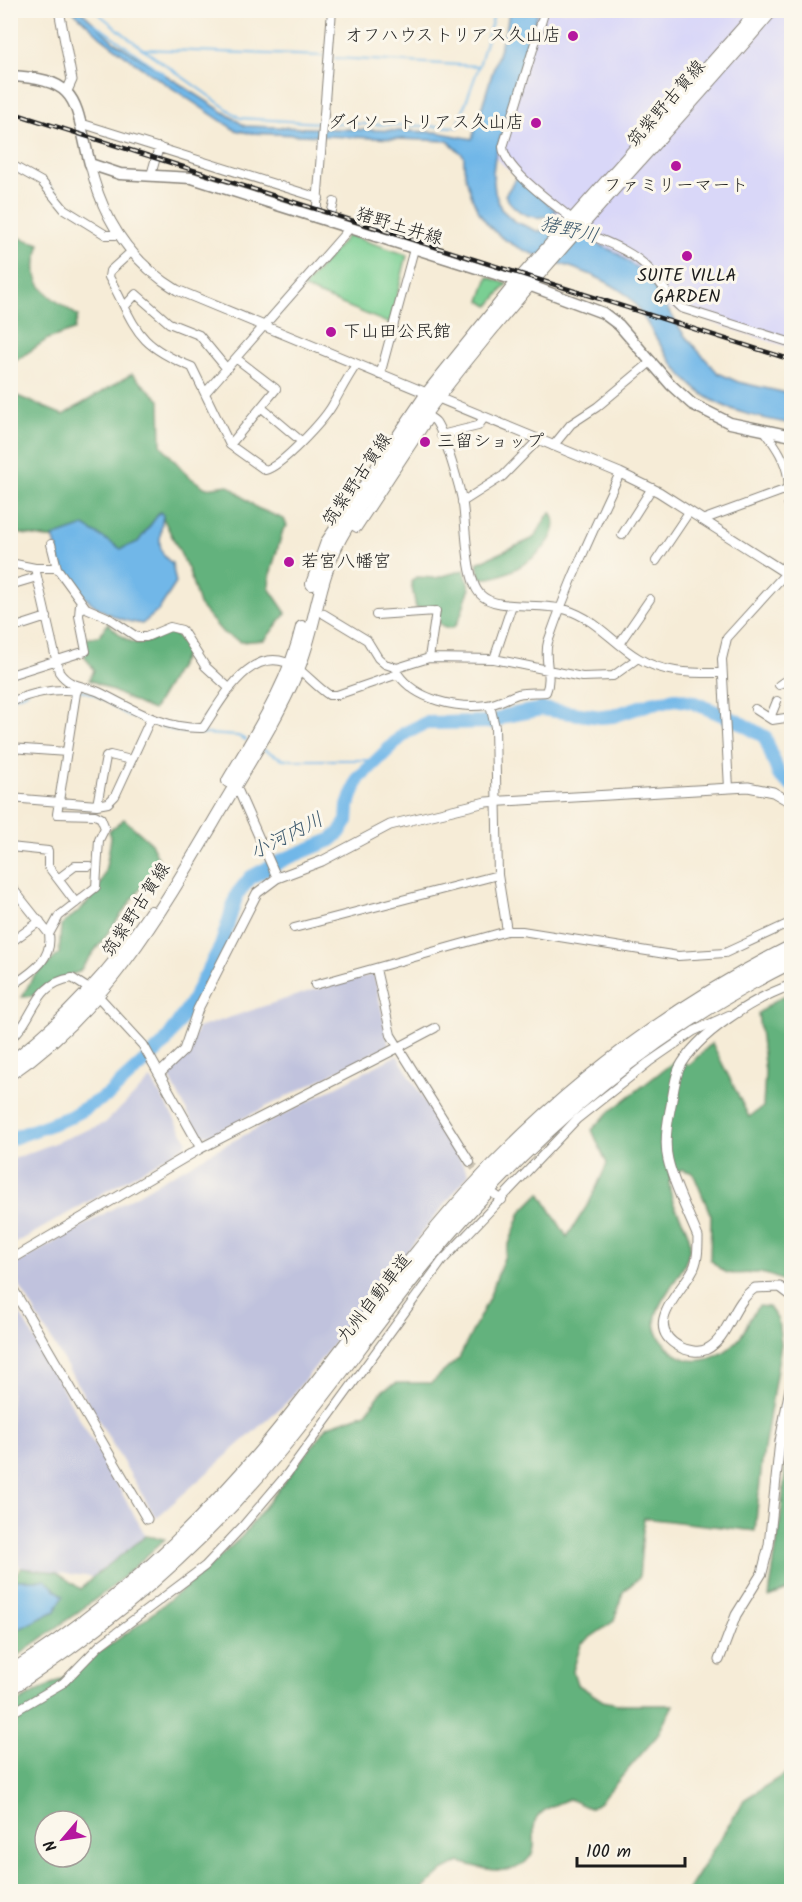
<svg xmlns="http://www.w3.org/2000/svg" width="802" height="1902" viewBox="0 0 802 1902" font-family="Kalam,'Klee One',sans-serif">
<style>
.built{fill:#d9d7f8}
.industrial{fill:#c0c2dd}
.green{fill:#7acf93;stroke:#4b7658;stroke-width:1.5}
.forest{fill:#63b27d;stroke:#40674c;stroke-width:1.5;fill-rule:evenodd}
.water{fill:#71b7e8;stroke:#466a82;stroke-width:1.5}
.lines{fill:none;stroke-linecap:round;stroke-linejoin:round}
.stream{stroke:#71b7e8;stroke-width:2}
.river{stroke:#71b7e8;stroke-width:14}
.minor-tunnel{stroke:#cac2b2;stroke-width:8;stroke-dasharray:8 4;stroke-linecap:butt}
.minor-casing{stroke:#89847a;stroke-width:10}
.tertiary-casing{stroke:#89847a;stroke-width:11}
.secondary-casing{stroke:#89847a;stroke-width:13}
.primary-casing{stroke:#89847a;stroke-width:14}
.motorway-casing{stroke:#89847a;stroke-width:16}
.minor{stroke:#fff;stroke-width:8}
.tertiary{stroke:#fff;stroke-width:9}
.secondary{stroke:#fff;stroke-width:10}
.primary{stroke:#fff;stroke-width:12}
.motorway{stroke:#fff;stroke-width:14}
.rail-casing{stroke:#1c1c1c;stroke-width:4.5}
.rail{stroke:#fbf7ec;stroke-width:2;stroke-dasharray:7;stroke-linecap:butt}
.poi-dot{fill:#b5179e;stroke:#fbf7ec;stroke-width:2}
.labels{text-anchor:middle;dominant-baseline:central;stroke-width:6;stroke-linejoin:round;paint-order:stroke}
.poi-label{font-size:18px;fill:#1c1c1c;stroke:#fbf7ec;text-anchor:start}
.street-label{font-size:18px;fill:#1c1c1c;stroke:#fbf7ec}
.water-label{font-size:20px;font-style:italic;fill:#3e5a6e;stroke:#fbf7ec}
</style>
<rect width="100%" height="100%" fill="#fbf7ec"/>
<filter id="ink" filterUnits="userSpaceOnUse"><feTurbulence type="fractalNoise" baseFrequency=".0167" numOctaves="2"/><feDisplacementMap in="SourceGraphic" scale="12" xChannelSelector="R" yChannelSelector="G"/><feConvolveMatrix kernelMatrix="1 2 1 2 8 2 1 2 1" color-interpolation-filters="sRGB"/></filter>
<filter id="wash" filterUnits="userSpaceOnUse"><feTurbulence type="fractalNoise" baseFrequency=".008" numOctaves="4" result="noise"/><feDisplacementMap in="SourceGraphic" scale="24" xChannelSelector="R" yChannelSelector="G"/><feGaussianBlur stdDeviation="1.35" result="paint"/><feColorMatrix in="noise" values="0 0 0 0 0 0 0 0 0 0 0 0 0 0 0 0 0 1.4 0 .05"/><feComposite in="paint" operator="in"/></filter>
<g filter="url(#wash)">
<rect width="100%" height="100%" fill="#f6ecd7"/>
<path class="built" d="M538,11h253v337l-122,-40 -22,-32 -30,-23 -38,-18 -84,-78z"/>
<path class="industrial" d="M374,974l15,71 -179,90h-6l-7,-4 -29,-57 16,-16 14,-30 112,-37z
M397,1055l72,119 -182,228 -131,116 -144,-245 4,-9 196,-112z
M151,1079l36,61 -2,6 -174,100v-86l94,-37z
M10,1296l136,240 -53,41 -72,-9 -10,-13z"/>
<path class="green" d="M348,235l59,20 -17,69 -87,-36z
M488,277l19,7 -18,22 -9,-5z"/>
<path class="forest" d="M10,235l30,9c-14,43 6,49 38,72l-4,14 -26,9 -37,25z
M132,374l28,26 1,45 27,31 18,12 22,-3 29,23 27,11 3,7 -4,4 -13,45 -1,13 17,25 -21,27 -24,2 -18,-9 -24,-28 -10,-34 -29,-59 -22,30 -17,7 -16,-8 -59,-3 -35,-6 -1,-139 53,22z
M551,512c20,31 -46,70 -71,66l-3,-15 55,-24c9,-8 10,-19 19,-27z
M464,570l6,19c-7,12 -7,30 -17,39h-8l-6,-5 -1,-16 -22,1 -5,-26 5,-5 20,1z
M108,623c26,27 31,23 62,9 9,5 16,12 16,22l-33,56c-23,-8 -42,-22 -64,-30l5,-10 -9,-13 -1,-18 15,-3z
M124,819l27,24 9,19 -81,110 -18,6 -29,18 -10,1 11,-20 26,-23 2,-29c40,-30 43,-39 50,-88l-2,-6z
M791,993v292c-9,-5 -22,-11 -32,-12 -24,-1 -30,8 -49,-14l1,-43 -18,-43 -12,-4 -12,13c1,7 2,16 5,22 5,13 15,24 16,38 1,42 -68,73 -14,112 20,14 47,3 62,-14 9,-10 10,-24 21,-34l10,1 9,13 3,24 -19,118 -7,69 -111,-13 -5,60 -16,14 -9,29 -33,23 -8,27 4,13 26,17 20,4h50l-16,31 -58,67 -10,5 -20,-9c-12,5 -29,10 -34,23 -3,10 2,23 -3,32 -15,26 -50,15 -72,8l-17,9 -22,20 -410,1v-186l50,-27 77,-54 68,-55 36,-34 86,-110 38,-13 18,-24 13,-6h34l28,-25 30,-60 32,-86 19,-19 27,44 23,-36 17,-37 -15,-34 16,-17 68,-53 13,5 23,-22 37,74 14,-10 2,-35 -7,-59 21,-15zM45,1821h36v36h-36z
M791,1409v180l-22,8 12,-82z
M146,1536l19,3 -53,48 -101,74 -1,-28 45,-22 -10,-31h-34l10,-12 35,4 25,17 12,-12z
M791,1770v121h-104l58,-92z"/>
<path class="water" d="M73,11h8l32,30 132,85 191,6 36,7 35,-114 2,-14h29l-43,146 -2,16 2,19 6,17 13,12 23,10 42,4 38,18 30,23 37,59 34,38 20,9 53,12v30c-67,-13 -97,-22 -133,-83 -10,-15 -20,-38 -34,-48 -54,-40 -132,-28 -154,-102 -4,-13 -7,-22 -6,-35l-16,-15 -199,-8 -14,-3 -96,-64 -38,-29z
M518,176l38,35c-18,14 -41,3 -51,-16z
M160,512l3,3c-2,18 -9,37 9,48l4,20 -18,28 -16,13c-36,-5 -65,-26 -81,-60 -4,-8 -4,-18 -8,-27l31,-11 37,23 17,-7z
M11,1580h34l18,16 -8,15 -44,22z"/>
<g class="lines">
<path class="stream" d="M94,10l45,36 101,72 80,5
M94,23l70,51
M142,49l181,7
M479,66l16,-55
M327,123l130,4 22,-61 -144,-8
M44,180l22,24 36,24
M80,690l14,4 33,21 20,7
M10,698l17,-6
M152,723l26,9 60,4 8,4
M262,749l21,10 11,1h81"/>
<path class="river" d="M10,1139l60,-22 38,-22 56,-51 27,-41 30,-57 16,-52 14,-17 34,-18 46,-19 8,-7 8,-12 1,-15 10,-27 47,-46 21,-10 68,-1 11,-6 37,-7 59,8 12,-1 39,-13 24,-4 16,3 45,19 28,16 14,38 13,11"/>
</g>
</g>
<g filter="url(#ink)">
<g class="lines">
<path class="minor-tunnel" d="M470,1162l14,19"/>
<g class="minor-casing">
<path id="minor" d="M545,10l-42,137c2,24 52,57 71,74
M80,123l239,75
M10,164l32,18 22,27 42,26h12
M151,175l8,-28
M316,218l16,-208
M329,223l5,-21
M579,230c23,11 51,19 69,38 12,13 19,28 33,40l111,35
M375,237l8,-21
M390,242l5,-17
M131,252l-21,19 -1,6c28,51 25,67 83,90l38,78 35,25c16,-3 58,-49 67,-64 8,-14 15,-28 24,-41
M125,306l11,-12 33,29 30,12 28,34
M380,375l34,-126
M206,392l143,-163
M262,408l39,33
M424,415c5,2 9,3 12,7 9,14 24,65 27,83 3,20 3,75 17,89 16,18 60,7 87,16 29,9 46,33 71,48 26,16 55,15 84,15
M765,431c10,14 21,29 23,47 2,14 -3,24 4,37
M441,435l37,-9 6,-8
M230,445l46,-56 -39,-30
M553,446l18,-22 26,-17 55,-46
M462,502l41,-26 35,-36
M702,520l85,-31
M349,523l8,5 73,-111
M622,535l30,-47
M51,544l6,24
M656,561l33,-49
M10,563l25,5 24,104c11,16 25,13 40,20 34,17 64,37 104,36 19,-28 50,-90 94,-60 11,8 20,19 32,27h8l61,-21c18,26 59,35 89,31 11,-1 21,-8 31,-11 9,-2 19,-1 28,-2 7,-16 -3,-34 2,-50 20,-58 46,-114 72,-169
M35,568h22l29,40 21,9 30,20h9l24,-10 12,3 23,36 25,23
M781,570l11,-13
M10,585l27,-8
M324,614l43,26 11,18 7,6 12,4 32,-10 65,1 88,18 31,-1 25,-18
M376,615l60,-4 -7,47
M10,629l37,-12
M619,644l31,-45
M494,659l18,-54
M10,675l76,-24 -7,-35 1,-12
M779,685l13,-9
M10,703c18,-10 46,-15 67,-12
M490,705l5,22 3,148 9,56
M755,709l17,11 20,-3
M770,718l7,-17
M10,748l57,4
M234,787l4,3 39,88
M729,788l-7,-129 5,-21 59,-65
M10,798l87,7 11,-2 7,-7 36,-78
M97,805l9,-48 4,-2 21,5
M10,847l38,4v15l28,37
M58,879l17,-13h14
M10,885l39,49c4,27 -19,39 -39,53
M294,928l204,-53
M49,934l10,-18 37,-29 3,-47 6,-12 -4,-10 -6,-3 -38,-1 20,-127
M10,943l30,-22
M376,969l15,66 79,127
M315,985l192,-54h15l156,25 47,-3 67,-31
M10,1039c27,-21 22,-55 62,-61l20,13
M399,1047l36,-19
M494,1194l8,6
M10,1714l53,-31 37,-38 105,-79 37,-39 45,-53 155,-213 135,-142 72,-57 45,-31 35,-16"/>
</g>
<g class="tertiary-casing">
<path id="tertiary" d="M59,10l13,70 -5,11
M90,164c12,54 39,97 87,126l443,183 39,19 133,85
M792,985c-36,12 -96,49 -113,84 -5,12 -6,28 -9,41 -3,15 -6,34 -2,50 6,26 20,52 30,77 0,12 0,26 -7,36 -12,21 -49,54 -11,74 7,4 20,6 27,2 22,-11 25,-46 48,-61l25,-1 12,9
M97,995l46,50 58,103
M160,1073l24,-23 14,-41 59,-116 20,-15 45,-17 68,-36 96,-23 262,-15 25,5 19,11
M10,1260l191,-112 198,-101
M10,1284l137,235
M719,1660l17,-45 26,-42 7,-28 11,-104 12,-63"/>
</g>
<g class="secondary-casing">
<path id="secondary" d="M10,76c73,3 64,28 80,88l30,10 72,4 326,103 85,32 16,12 52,60 21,19 38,19 62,13"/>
</g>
<g class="primary-casing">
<path id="primary" d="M312,584l15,-42 99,-147 92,-114 241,-271
M228,781c29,-49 61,-97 74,-154
M10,1063c54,-41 104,-95 141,-151
M10,1074c96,-65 153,-166 210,-263 27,-46 56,-90 77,-139 21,-49 19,-95 49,-144 119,-190 281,-347 426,-518"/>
</g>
<g class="motorway-casing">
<path id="motorway" d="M10,1673c95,-59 179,-136 251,-221 71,-84 133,-176 206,-258 92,-102 202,-185 325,-247
M10,1688c101,-65 191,-143 267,-235 68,-82 127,-172 199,-250 90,-99 195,-182 316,-242"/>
</g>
<use href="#minor" class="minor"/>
<use href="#tertiary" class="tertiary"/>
<use href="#secondary" class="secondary"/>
<use href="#primary" class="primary"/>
<use href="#motorway" class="motorway"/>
<g class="rail-casing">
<path id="rail" d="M10,112l782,248"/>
</g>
<use href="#rail" class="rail"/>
</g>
</g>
<g class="poi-dot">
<circle cx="573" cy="36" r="6"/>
<circle cx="536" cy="123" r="6"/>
<circle cx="676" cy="166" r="6"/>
<circle cx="687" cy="256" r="6"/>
<circle cx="331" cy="332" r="6"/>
<circle cx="425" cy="442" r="6"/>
<circle cx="289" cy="562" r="6"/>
</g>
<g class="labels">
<g class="poi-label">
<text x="561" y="36" text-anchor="end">オフハウストリアス久山店</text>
<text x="524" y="123" text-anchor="end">ダイソートリアス久山店</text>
<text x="676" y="186" text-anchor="middle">ファミリーマート</text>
<text x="687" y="276" text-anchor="middle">SUITE VILLA<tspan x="687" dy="21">GARDEN</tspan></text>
<text x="343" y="332">下山田公民館</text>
<text x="437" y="442">三留ショップ</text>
<text x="301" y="562">若宮八幡宮</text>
</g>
<g class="street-label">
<text transform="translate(667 104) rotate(-49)">筑紫野古賀線</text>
<text transform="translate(399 227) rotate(17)">猪野土井線</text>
<text transform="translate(358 480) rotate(-56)">筑紫野古賀線</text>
<text transform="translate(137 910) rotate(-57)">筑紫野古賀線</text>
<text transform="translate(375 1299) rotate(-52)">九州自動車道</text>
</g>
<g class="water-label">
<text transform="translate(569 231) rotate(13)">猪野川</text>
<text transform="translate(287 837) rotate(-27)">小河内川</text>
</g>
</g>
<rect width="802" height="1902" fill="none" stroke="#fbf7ec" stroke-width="36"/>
<g transform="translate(63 1839) rotate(241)"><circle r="28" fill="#fbf7ec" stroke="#a29f99" stroke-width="1.5"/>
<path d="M0-4.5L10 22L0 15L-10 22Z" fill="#b5179e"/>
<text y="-9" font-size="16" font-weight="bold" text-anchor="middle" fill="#1c1c1c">N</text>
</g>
<path d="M577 1857v9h108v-9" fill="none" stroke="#1c1c1c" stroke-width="3"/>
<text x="586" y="1857" font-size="18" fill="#1c1c1c" stroke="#fbf7ec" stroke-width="4.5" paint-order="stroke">100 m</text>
</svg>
